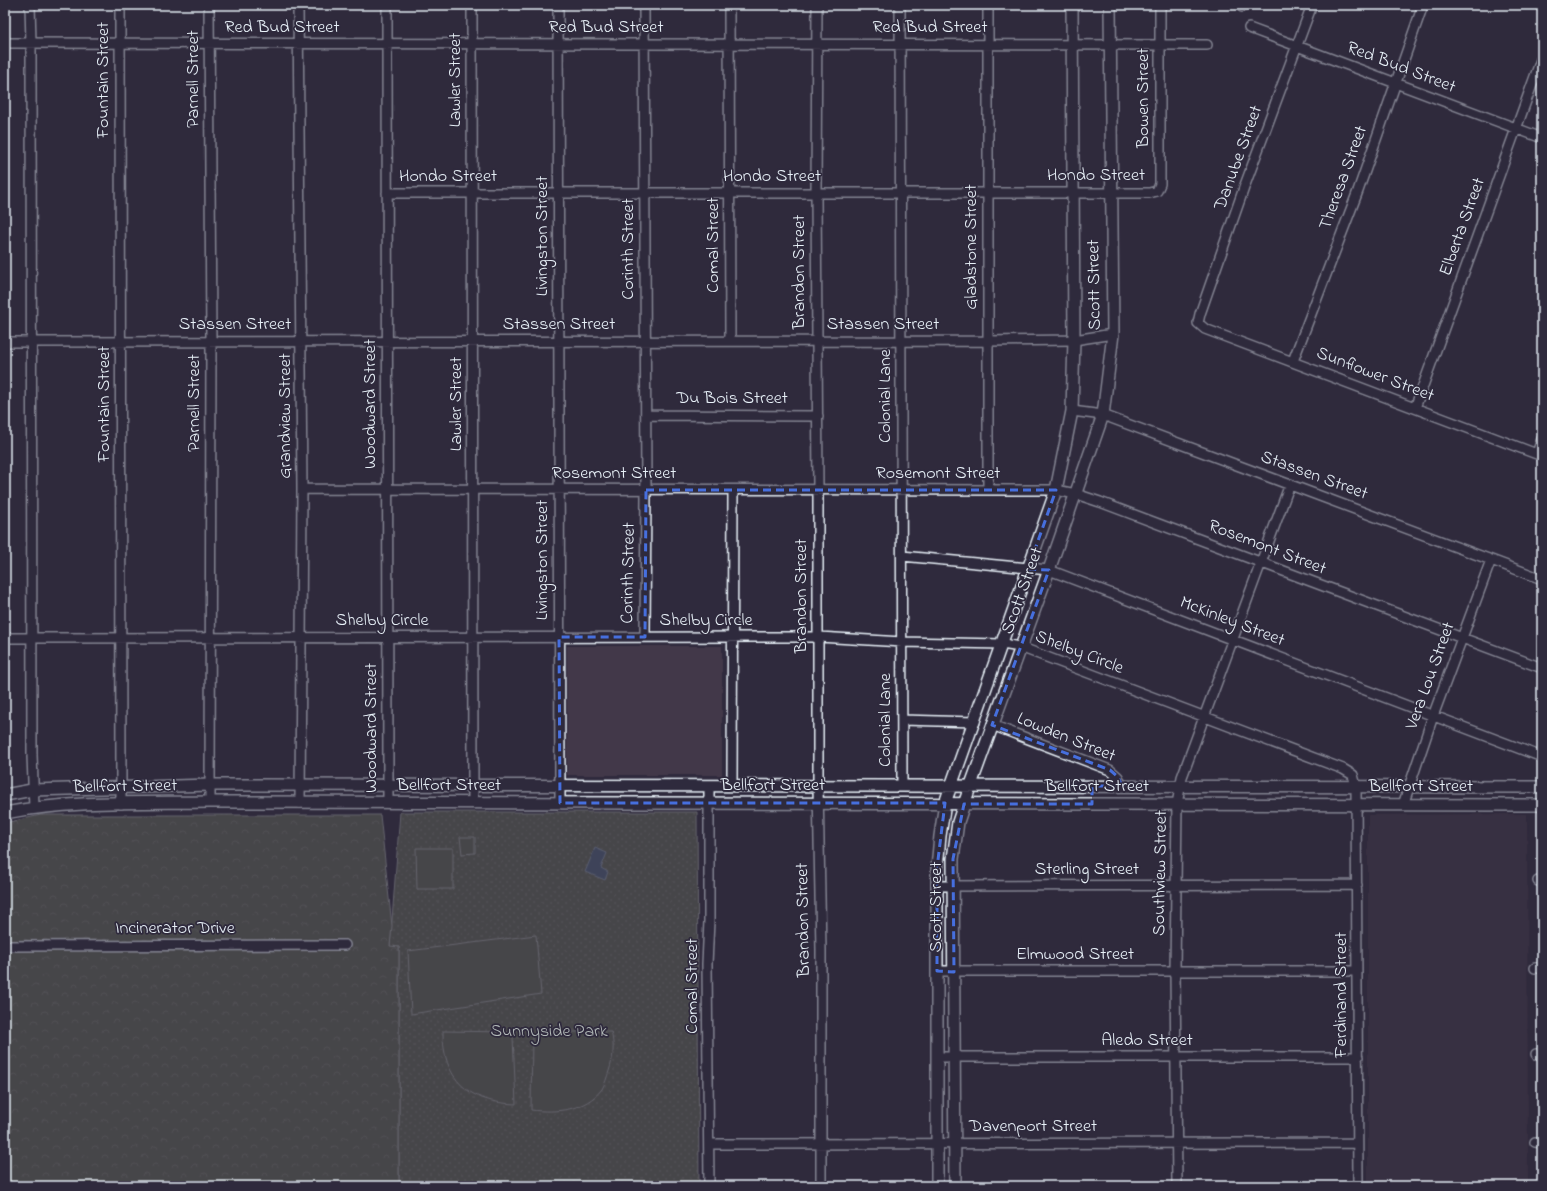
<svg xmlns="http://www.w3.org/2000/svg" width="1547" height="1191" viewBox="0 0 1547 1191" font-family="'Indie Flower',sans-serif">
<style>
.built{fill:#423848}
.grass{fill:url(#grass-dots);stroke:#a6aca9}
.forest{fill:url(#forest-crowns);stroke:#a6aca9}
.garden{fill:#63685a;stroke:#a6aca9}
.water{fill:#51647c;stroke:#8d9cae}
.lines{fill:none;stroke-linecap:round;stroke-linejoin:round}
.minor-casing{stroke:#e8f1f8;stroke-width:12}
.major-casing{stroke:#e8f1f8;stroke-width:14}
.minor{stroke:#2f2a3d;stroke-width:9}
.major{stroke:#2f2a3d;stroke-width:11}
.marked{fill:none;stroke:#466fde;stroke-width:3;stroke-dasharray:8 5;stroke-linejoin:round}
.labels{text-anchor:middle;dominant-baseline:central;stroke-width:3.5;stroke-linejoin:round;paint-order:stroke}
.street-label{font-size:18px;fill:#e8f1f8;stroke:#2f2a3d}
.park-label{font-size:18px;fill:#b3bab9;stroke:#2f2a3d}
</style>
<defs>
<pattern id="grass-dots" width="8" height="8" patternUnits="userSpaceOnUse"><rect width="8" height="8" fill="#63685a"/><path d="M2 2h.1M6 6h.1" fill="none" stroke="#797e72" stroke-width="1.8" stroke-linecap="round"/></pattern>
<pattern id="forest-crowns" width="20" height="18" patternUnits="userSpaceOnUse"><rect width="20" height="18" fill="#63685a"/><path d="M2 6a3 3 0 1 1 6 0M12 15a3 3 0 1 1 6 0" fill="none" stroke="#797e72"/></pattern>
</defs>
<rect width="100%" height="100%" fill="#2f2a3d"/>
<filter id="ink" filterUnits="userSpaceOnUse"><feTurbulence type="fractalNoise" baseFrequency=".025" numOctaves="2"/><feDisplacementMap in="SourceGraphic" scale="8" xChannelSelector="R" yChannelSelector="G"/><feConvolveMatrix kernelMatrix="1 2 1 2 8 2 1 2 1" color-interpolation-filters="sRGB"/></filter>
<g filter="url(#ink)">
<path class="built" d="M567,646h155v129h-155z
M1527,814l1,372h-160v-371z"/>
<path class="grass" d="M400,812h297l2,374h-42v-3h-258v-236h-9z"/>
<path class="forest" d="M41,815h339l12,111 -2,20 9,1v235l258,1v3h-652v-363z"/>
<path class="garden" d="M460,837h15v16l-13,1z
M416,848h37v41h-36z
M536,935l5,59 -130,20 -3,-63z
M443,1031l65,1 5,5 3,67c-47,-1 -74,-25 -73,-73z
M537,1032h74c4,13 2,27 -2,39 -2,6 -4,13 -7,18 -17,22 -46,24 -71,21l1,-74z"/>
<path class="water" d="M595,848l12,5 -6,15 7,4 -3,8 -20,-8z"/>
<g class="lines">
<g class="minor-casing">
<path id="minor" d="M30,5l1,38 1,712 2,52
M120,5l1,799
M209,5l2,336 -1,461
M298,5l4,484 -2,314
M387,5l1,798
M472,5l1,798
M558,5l2,798
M644,5l2,485 -1,147
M729,5l1,336
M817,5l-1,188 2,296v297l3,164v236
M900,5l2,781
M988,5v485
M1312,5l-67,180 -45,129 -2,9 7,6 337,127
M1242,7v-2
M1249,28l293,110
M5,43l1202,2
M387,193h762l8,-2 3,-7v-179
M5,342l983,-1 86,-1 39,-6
M1293,361l65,-170 65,-186
M1415,408l127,-351
M1072,411l31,4 439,164
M646,415l172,1
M1537,454l5,-15
M302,489l754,1 20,4 24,8 442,166
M902,556l147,14 493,187
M5,638l814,-1 83,5 100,2 18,3 323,122 10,6 3,11 2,400
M902,720l73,2
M992,725l118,45 8,7 4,9
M732,785l1,-295
M1403,805l30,-89 58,-156
M1538,881h4
M937,886l420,-1
M5,946l340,-1
M1535,968h7
M937,971h420
M1536,1054h6
M937,1057h421
M1535,1142l7,1
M709,1144l648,-1
M709,1186l-2,-222 2,-43v-135
M1177,1186l-2,-215 2,-167 5,-27 108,-293"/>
</g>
<g class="major-casing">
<path id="major" d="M5,795l27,-5 179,-5 1331,2
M5,813c67,-13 137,-10 205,-11l1332,3
M937,1186v-318l3,-32 5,-33 111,-313 16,-79 2,-71 -2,-335
M955,1186l-2,-327 5,-37 6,-18 85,-234 54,-155 10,-81 -3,-329"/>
</g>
<use href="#minor" class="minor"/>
<use href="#major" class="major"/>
</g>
</g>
<path d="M0 0H1547V1191H0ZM646,490h410l-28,79 21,1 -57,155 118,45 8,7 4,9h-30v18h-128l-11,55 1,113 -17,-1v-103l8,-65h-385l-1,-166h86z" fill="#2f2a3d" fill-opacity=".55" fill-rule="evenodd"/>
<path class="marked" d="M646,490h410l-28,79 21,1 -57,155 118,45 8,7 4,9h-30v18h-128l-11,55 1,113 -17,-1v-103l8,-65h-385l-1,-166h86z"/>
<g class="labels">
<g class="street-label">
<text x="282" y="28">Red Bud Street</text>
<text x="606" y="28">Red Bud Street</text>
<text x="930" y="28">Red Bud Street</text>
<text transform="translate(1401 68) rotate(21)">Red Bud Street</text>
<text transform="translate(194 79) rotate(-90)">Parnell Street</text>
<text transform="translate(104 80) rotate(-90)">Fountain Street</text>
<text transform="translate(456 80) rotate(-90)">Lawler Street</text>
<text transform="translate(1144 98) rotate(-90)">Bowen Street</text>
<text transform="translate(1239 158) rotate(-70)">Danube Street</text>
<text x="1096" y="176">Hondo Street</text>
<text x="448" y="177">Hondo Street</text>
<text x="772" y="177">Hondo Street</text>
<text transform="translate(1344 178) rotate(-70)">Theresa Street</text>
<text transform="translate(1463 227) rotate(-70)">Elberta Street</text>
<text transform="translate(543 236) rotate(-90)">Livingston Street</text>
<text transform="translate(714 245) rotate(-90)">Comal Street</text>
<text transform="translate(972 247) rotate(-90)">Gladstone Street</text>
<text transform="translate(629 249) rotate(-90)">Corinth Street</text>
<text transform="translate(800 272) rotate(-90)">Brandon Street</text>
<text transform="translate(1095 285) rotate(-91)">Scott Street</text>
<text x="235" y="325">Stassen Street</text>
<text x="559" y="325">Stassen Street</text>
<text x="883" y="325">Stassen Street</text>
<text transform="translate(1375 375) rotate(21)">Sunflower Street</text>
<text transform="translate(886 396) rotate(-90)">Colonial Lane</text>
<text x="732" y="399">Du Bois Street</text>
<text transform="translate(195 403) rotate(-90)">Parnell Street</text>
<text transform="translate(105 404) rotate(-90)">Fountain Street</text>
<text transform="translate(371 404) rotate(-90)">Woodward Street</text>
<text transform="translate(457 404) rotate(-90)">Lawler Street</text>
<text transform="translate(286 416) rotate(-90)">Grandview Street</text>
<text x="614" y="474">Rosemont Street</text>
<text x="938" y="474">Rosemont Street</text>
<text transform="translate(1314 476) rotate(20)">Stassen Street</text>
<text transform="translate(1267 548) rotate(21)">Rosemont Street</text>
<text transform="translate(543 560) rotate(-90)">Livingston Street</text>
<text transform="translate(629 573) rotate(-89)">Corinth Street</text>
<text transform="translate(1023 591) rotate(-70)">Scott Street</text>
<text transform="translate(802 596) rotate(-90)">Brandon Street</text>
<text x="382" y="621">Shelby Circle</text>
<text x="706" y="621">Shelby Circle</text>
<text transform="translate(1232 622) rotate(21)">McKinley Street</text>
<text transform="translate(1079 653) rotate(21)">Shelby Circle</text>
<text transform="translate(1431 676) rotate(-70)">Vera Lou Street</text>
<text transform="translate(886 720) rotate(-90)">Colonial Lane</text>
<text transform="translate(372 728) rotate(-90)">Woodward Street</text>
<text transform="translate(1066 738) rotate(22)">Lowden Street</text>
<text x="449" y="786">Bellfort Street</text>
<text x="773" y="786">Bellfort Street</text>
<text transform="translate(125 787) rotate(-1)">Bellfort Street</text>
<text x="1097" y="787">Bellfort Street</text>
<text x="1421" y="787">Bellfort Street</text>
<text x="1087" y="870">Sterling Street</text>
<text transform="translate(1161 873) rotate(-89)">Southview Street</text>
<text transform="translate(937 907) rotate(-90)">Scott Street</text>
<text transform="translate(804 920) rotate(-91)">Brandon Street</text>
<text x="175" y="929">Incinerator Drive</text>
<text x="1075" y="955">Elmwood Street</text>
<text transform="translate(693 986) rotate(-90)">Comal Street</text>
<text transform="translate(1342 995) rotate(-90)">Ferdinand Street</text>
<text x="1147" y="1041">Aledo Street</text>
<text x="1033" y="1127">Davenport Street</text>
</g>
<g class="park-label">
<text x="549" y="1032">Sunnyside Park</text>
</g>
</g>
<rect width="1547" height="1191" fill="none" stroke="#2f2a3d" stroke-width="20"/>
<rect x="10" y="10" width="1527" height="1171" fill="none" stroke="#e8f1f8" stroke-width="1.5" filter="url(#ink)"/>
</svg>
